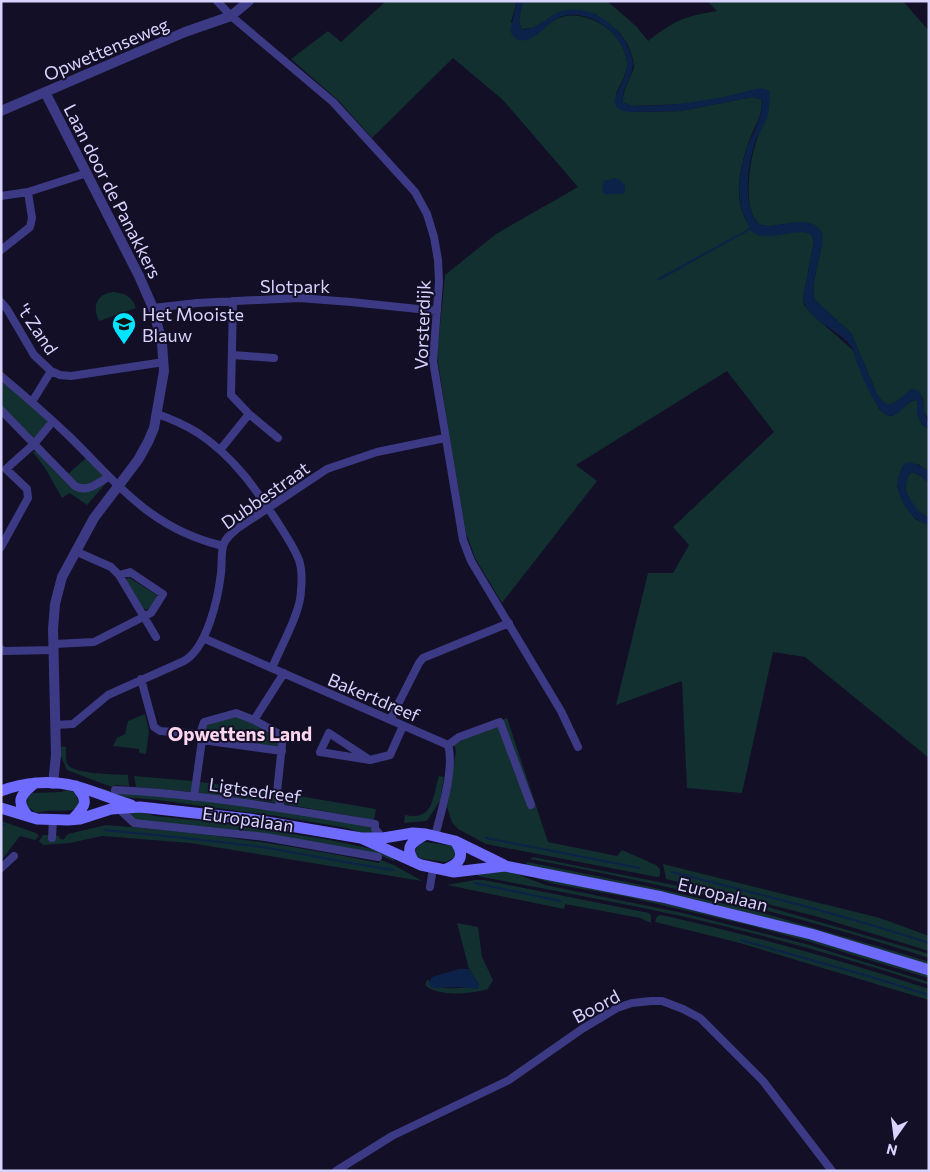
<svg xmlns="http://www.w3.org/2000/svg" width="930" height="1172" viewBox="0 0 930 1172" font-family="Commissioner,sans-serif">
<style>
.green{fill:#12302f}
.water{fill:#0c2248}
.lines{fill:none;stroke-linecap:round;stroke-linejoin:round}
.stream{stroke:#0c2248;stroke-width:2}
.minor{stroke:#3d3a85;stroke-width:8}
.tertiary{stroke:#3d3a85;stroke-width:10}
.secondary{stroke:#6f6bff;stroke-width:11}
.labels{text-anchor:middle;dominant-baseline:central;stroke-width:4;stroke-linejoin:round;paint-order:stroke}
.street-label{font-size:18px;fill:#d9d4ff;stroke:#130f26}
.poi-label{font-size:18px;fill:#d9d4ff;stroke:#130f26;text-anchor:start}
.neighbourhood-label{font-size:19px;font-weight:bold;fill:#ffd6f0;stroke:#130f26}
</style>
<rect width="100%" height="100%" fill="#130f26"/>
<path class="green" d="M386,1h131l-6,21 16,18c12,-7 21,-19 35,-23 26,-8 63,16 65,45 1,11 -7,22 -11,32l16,18 49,-1 71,-14 9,2c3,12 -5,26 -10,37 -8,21 -16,49 -10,72 2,7 7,15 10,22l13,6 38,-5 9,3 3,7 -11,57 1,7 11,12 38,33 12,31 14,28 8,6 5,1 21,-16 4,1v11l5,13 7,4v43l-11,-8 -21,22 7,17 11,16 14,6v233l-124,-101 -32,-5 -31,141 -55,-5 -5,-107 -66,24 32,-132h25l16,-28 -16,-18 101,-95 -47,-61 -151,94 21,16 -95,122 -27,-45 -9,-25 -17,-100 -12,-77 8,-81 51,-41 82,-47 -75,-87 -50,-42 -81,80 -32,-36 -49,-43 37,-28 13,11z
M523,1h84l30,26 11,14c26,-20 36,-25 69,-30l-10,-10h196l26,30v389l-5,-8 -1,-15 -17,-3c-6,6 -14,13 -23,9l-6,-9 -26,-61 -36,-33c-7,-17 12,-55 6,-68 -12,-22 -54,3 -64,-10 -15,-18 -7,-63 0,-83 2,-7 7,-14 9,-21 3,-8 3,-18 3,-27l-83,13 -54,2 -9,-4v-5l2,-8 9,-21 -1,-9 -5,-14 -9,-13 -24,-18 -36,-2 -26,16 -12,1 -2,-9z
M113,292c13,1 19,5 23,16l-37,13c-7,-14 -3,-27 14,-29z
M1,382l5,2 41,36 1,3 -13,16 -34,-33z
M32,451l10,2 33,37 8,2 25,-11 -21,24 -17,-12 -8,5 -17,-30z
M86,458l19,19 -22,10 -16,-12z
M912,472l9,4 8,7v34c-4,-2 -8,-3 -11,-6 -10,-8 -19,-31 -6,-39z
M128,577l29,18 -5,12 -6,3c-6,-5 -14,-21 -20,-29z
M145,714l4,17 -3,23 -7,-1v-4l-26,-3 4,-8 8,-4 3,-13z
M236,715l43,22 -1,10 -71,-11 -2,-2 1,-8z
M507,718l41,124 69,14 5,-6 34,15 4,4v7l-3,1 -171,-33 -28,-15 -6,-7 -5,-15 9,-56 -1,-4 -8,-6z
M58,746l8,1c0,5 -1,12 1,16 4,12 50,11 61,12l1,11 -14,-1 -1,2 -5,-1 -42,-16 -7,-16z
M134,776l59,5 -1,11 -56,-5z
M439,776l5,1 -4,24 -12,18 -2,2 -22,2 1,-8c29,6 27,-17 34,-39z
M200,782l74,10 3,11 -79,-10z
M101,788c24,9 54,7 80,10 63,8 126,17 189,28l6,9h-9l-20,-7 -70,-12 -119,-16 -49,-4 -9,-3z
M67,790l7,2c15,23 -12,18 -26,19 -4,0 -8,1 -12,2l-9,-7 1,-9 4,-4 29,-1z
M281,793l95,16 -2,11 -90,-16z
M137,811l18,5 59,6 111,17 61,13 9,4 -1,5 -12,-5 -61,-11 -185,-24 -9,-9z
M1,821l35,12 3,3 -4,4 -15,-4 -19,25z
M106,825c91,6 183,20 273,38l1,-3 14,5 28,16 -232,-38 -88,-7 -32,7 -27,2 -4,-4 4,-6h5v4h6l1,-3h5l-1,2 4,2 5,-6z
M425,842l28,4 3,7 -1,4 -9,5 -29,-4c-3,-8 0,-14 8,-16z
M533,857l156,31 69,16 151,44 20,6v4c-131,-44 -264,-73 -399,-99z
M527,862l119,24 110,25 151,44 22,7v4l-403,-100z
M663,864l217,54 49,18v15l-114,-35 -149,-37z
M507,870l38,15 138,28 123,31 123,38v3c-82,-27 -165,-50 -248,-69 -64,-14 -129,-26 -194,-38l-8,-2 -6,-4z
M536,875l217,48 176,51v4l-122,-37 -55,-15 -125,-29 -72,-13 -20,-6z
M475,880h9l165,33 2,2v8l-11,-5 -75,-14 -1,5 -117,-24z
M661,915c90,20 180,45 268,74v11l-189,-57 -85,-21 2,-6z
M457,923l21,4 4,30 11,23 -5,9c-17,5 -48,8 -62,-3v-4l3,-3v3c5,1 11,5 16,6 7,1 27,-1 34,-3l-10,-16z"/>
<path class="water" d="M517,1h6l-4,19 2,9c14,3 25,-12 38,-17 31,-11 66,16 73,46 5,16 -11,28 -9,44l9,4c37,0 72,-4 108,-13 10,-2 21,-8 30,-2 0,9 -1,18 -3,27 -3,8 -9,15 -12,24 -7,23 -12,56 0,78 10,18 54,-13 66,13 6,13 -13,50 -6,67l36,33 26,61c12,20 21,6 34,-5 14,1 11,10 13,21 1,8 5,9 5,19l-7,-4 -5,-13v-11l-4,-1c-10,4 -14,21 -28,14 -9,-4 -25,-43 -29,-53 -1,-4 -1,-8 -3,-12 -11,-19 -47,-28 -50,-51l11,-57 -3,-7c-19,-7 -45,11 -61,-4l-92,51 -1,-2 93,-51c-3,-6 -6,-12 -8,-18 -6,-18 -1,-45 5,-62 5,-14 18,-34 14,-49l-9,-2 -71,14 -49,1 -9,-1 -6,-3 -3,-7c4,-13 15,-27 13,-40 -4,-29 -39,-54 -67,-44 -13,5 -21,21 -35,23 -7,2 -12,-3 -15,-9z
M614,178l6,2 5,6v5l-3,3h-18l-2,-4 2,-9z
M911,462l13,6 5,4v11l-8,-7 -9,-4 -3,2 -4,14c6,12 10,24 24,29v8c-5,-2 -11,-4 -14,-7 -16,-15 -24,-37 -10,-55z
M459,969h10l10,16 -1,4 -17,-2 -28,1 -3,-2 -1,-4 3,-5z"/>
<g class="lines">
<path class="stream" d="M1,825h3
M105,830c52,5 105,10 156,17 45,7 88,17 133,23
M486,838l153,30
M672,872c86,22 172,43 257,71
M475,883l85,18
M741,940l127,36 61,19"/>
<path class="minor" d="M217,1l14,15 102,86 82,90 12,22 7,23 4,23 1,22 -6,79 30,179 8,21 90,150 17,36
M1,196l27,-4 59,-19
M1,250l29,-23 2,-9 -4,-26
M233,301l-2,94 18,19 29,24
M1,302l6,7 27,46 17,16
M153,308l44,-5 102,-5 52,4 86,9
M233,355l41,3
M1,376c24,20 47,40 69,61 50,49 81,92 153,109
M32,402l19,-31 9,4 11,1 93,-14
M1,410l74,76c12,7 23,-3 33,-9
M157,414c15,5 28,11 41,19 35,23 58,56 80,90 7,11 16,24 21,37 3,9 3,20 2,30 0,22 -20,56 -29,78
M220,450l29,-36
M1,547l27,-49 -1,-9 -21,-20 29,-26 18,-22
M75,551l36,16 8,8 37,62
M203,638l245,107c7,22 -7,68 -13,91
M54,644l40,-2 57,-29 12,-19 -33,-22 -11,3
M1,649l3,2 50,-1
M141,679l13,48 6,4 40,3
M254,720l30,-47
M390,720l29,-57 4,-5 86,-35
M55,725l18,-1 35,-29 76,-34c23,-13 34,-62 37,-88 1,-8 0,-18 2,-27 2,-8 9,-13 15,-18l89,-59 50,-17 68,-14
M329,733l41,27 -50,-8z
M202,740l80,11
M448,745l11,-8 41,-15 31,83
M370,760l20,-5 13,-29
M115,790c87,4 173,19 260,34v5l8,9
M194,797l8,-57 -2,-6 4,-12 32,-9 18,7 29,16 -6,56 4,16
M118,808l16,15 131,14 113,20
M52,838l1,-19
M1,868l13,-12
M430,887l3,-19
M336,1171l56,-35 117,-56 73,-51 35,-21 15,-5 19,-2h11l21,8 17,9 63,63 69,90"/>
<path class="tertiary" d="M45,92l94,184 14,32 9,35 2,28 -10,57 -6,14 -10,18 -44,58 -32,59 -7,27 -2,25 3,126 -3,29
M1,111l184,-79 46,-16 18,-15"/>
<path class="secondary" d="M1,791c23,-9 50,-11 74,-5 19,5 37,13 56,19
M1,808l36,11 31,1 12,-1 31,-10 29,-2 109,12 112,19h22l30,-5 13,1 29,7 49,24
M28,816c-13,-15 -7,-22 7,-33
M73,819c13,-14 16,-18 3,-33
M361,838l60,27 33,7 51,-6 157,31 149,37 118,36
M414,862c-10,-16 -2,-20 12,-28
M444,870c16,-6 22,-14 11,-29"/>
</g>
<defs>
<g id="school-pin" transform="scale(1.25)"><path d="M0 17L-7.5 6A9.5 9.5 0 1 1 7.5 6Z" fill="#00e5ff" stroke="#130f26"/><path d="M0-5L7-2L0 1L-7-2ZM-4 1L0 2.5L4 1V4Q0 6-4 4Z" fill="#111"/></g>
</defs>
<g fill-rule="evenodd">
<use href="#school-pin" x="124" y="324"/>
</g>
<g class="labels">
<g class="street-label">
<text transform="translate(106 49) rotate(-23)">Opwettenseweg</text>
<text transform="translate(113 191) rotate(63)">Laan door de Panakkers</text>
<text x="295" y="286">Slotpark</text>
<text transform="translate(422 325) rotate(-88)">Vorsterdijk</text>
<text transform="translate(38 329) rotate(56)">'t Zand</text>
<text transform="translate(265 495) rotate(-35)">Dubbestraat</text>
<text transform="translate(374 697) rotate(23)">Bakertdreef</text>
<text transform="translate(255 790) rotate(8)">Ligtsedreef</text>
<text transform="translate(248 819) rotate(8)">Europalaan</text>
<text transform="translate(723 894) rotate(14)">Europalaan</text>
<text transform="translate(596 1006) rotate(-28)">Boord</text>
</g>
<g class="poi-label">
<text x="142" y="314">Het Mooiste<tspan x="142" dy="21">Blauw</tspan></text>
</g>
<g class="neighbourhood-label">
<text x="240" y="733">Opwettens Land</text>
</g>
</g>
<rect width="930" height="1172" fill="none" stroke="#d9d4ff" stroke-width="5"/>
<g transform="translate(895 1137) rotate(194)" stroke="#130f26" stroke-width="4" paint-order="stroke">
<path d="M0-4L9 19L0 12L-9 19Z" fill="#d9d4ff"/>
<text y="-8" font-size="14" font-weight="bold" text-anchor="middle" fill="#d9d4ff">N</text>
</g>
</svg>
